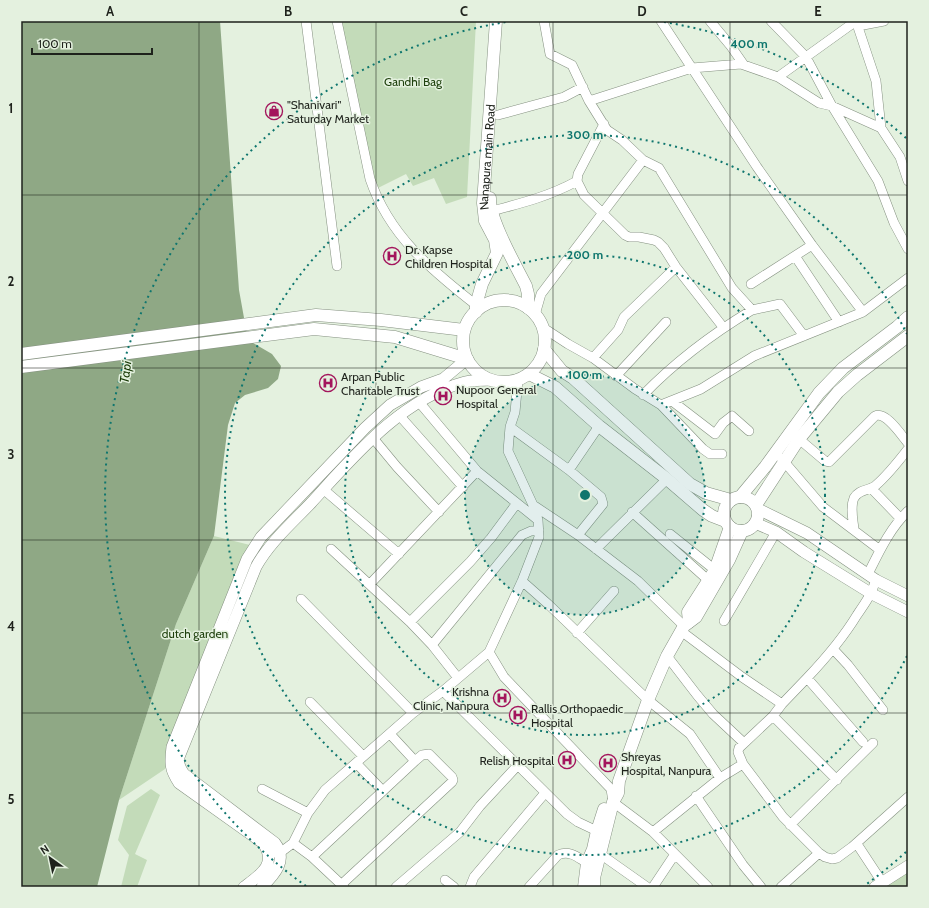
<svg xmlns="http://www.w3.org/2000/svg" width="929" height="908" viewBox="0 0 929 908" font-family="Cabin,sans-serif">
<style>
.green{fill:#c3dbb9}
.water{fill:#8fa885}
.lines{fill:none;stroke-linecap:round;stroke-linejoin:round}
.minor-casing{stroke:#859181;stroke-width:10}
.tertiary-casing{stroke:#859181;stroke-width:12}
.secondary-casing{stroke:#859181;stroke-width:13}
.minor{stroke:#fff;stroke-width:9}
.tertiary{stroke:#fff;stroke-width:11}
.secondary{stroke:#fff;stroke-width:12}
.grid{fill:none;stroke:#1e221c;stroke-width:1;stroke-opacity:0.55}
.ring{fill:none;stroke:#0f766e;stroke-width:2;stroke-dasharray:2 4}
.labels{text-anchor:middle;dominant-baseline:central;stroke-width:3;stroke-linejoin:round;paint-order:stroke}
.park-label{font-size:12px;fill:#1f410e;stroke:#e4f1df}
.poi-label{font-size:12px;fill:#1e221c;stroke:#e4f1df;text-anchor:start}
.street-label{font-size:12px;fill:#1e221c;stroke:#e4f1df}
.water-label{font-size:13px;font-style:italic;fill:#163703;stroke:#e4f1df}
.centre{fill:#0f766e;stroke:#e4f1df;stroke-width:2}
.ring-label{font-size:12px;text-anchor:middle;font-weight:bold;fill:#0f766e;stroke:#e4f1df;stroke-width:3;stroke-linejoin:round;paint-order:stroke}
.neatline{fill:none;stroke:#1e221c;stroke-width:1.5}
.grid-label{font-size:13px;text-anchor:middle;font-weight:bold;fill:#1e221c}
</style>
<rect width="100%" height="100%" fill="#e4f1df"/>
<path class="green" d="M340,21h136l-9,176 -21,7 -12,-26 -21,8 -7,-12 -28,14 -5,-13z
M214,536l36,9 -85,224 -46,31 57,-176z
M151,789l9,6 -25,59 12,6 -10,27h-16l8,-32 -11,-15 9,-34z
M908,872v15h-23z"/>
<path class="water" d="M21,21h199l19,269 9,50 24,14 9,12 -3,13 -10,9 -23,7 -10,8 -7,22 -14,111 -38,88 -57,176 -22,87h-76z"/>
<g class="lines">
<g class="minor-casing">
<path id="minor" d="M306,21l31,245
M337,21l33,158c19,56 60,90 106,126
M544,21l6,33 22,11 17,36 18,29 15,10 21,20 16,8 73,120 20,22 28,-6 24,32
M661,21l96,146 55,78 51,67
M710,21l20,24 14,20
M771,21l35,36 26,49 46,75 16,42 14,26
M858,26l26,-5
M778,77l78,-56 20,60 5,47
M589,101l103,-33 49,-4 37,13 41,26 13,3 49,22 19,29 8,24
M498,115l66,-18 19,-10
M604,124l-26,50 -1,7 7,14 41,40 4,2h10l15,3 4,2 6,6 12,19 47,60
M492,211c30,-8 58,-15 85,-30
M795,256l44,66
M751,284l61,-39
M535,315l6,-21 102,-134
M542,327l26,17 25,14 42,31 26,16 40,-16 53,-33 109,-44 45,-34
M593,358l25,-28 6,-13 52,-50
M616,376l50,-54
M643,395c32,-33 69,-61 109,-85
M672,401l43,33 8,-11 9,-7 17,15
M419,402l58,69 61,49
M661,405l42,44 7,5h12
M399,415l64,72
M510,427l59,43 32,27 2,7 -25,31
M373,438l24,29 42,45
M799,439l26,22 4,1 46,-46c11,-5 26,19 33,27
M781,458l42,49 57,43
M569,470l30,-44
M871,488l29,30
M323,489l76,65
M533,505l45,30 60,46 46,45
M632,512l76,68
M854,529c-1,-9 -4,-22 0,-31 5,-9 14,-7 21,-12 13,-11 23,-24 33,-37
M670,534l45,36
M331,549l79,73 22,23 26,33
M596,549l71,-70
M868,574c11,-22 22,-46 40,-63
M522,581l26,23 100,96 42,34 30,44
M370,584l107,-113
M301,599l112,114
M724,621l52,-89
M410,622l60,-60 21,-24 26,-35
M681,631l61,46 40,27
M577,633l37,-42
M432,645l90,-110 9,-4 8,-1
M833,649l15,16 35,45
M489,652l15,25 107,112 2,13 40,30 55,55
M667,656l30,39 16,19 31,29
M807,678l-25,26 -9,12 -34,32 -1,4 5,12 40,53 36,36 6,4 7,2 5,-1 15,-11 56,-50
M443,691l124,123 11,8 19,9
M310,702l53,54
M773,716l64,64
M390,734l25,27
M863,742l-56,-64c19,-20 36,-40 50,-63 9,-13 14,-20 19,-35
M356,763l27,28
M262,789l46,24
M696,796l47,69 18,22
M790,825l83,-82
M653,832l67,-54 23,-14
M293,843l19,14 32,30
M857,844l25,38
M596,851l51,36
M274,853l7,-1 12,-9 15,-30 17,-23 88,-77 30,-22 46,-39 33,-71 17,-44 -1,-17 -5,-15 -25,-54 2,-24 5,-15 3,-32
M312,857l103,-96 7,-6 7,-1 23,23 1,3 -1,2 -110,102
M445,880l9,7
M396,887l64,-55 20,-26 38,-41
M470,887l4,-10 71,-84
M529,887l29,-32c12,-5 19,2 29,8
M653,887l22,-33
M781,887l38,-34"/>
</g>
<g class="tertiary-casing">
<path id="tertiary" d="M758,509l49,24 69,47 32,16
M755,523l21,9 28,20 68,42 36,18
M244,887c16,-12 34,-23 19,-44l-84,-60c-9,-13 -9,-20 -7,-36l75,-188 14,-22 104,-109 25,-23 31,-18 22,-8 24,-20
M262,887c13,-13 26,-27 13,-44l-91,-69c-4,-6 -6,-10 -5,-17l77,-190c13,-24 36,-44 55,-64 43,-47 90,-104 154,-121 8,-2 18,-2 27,-2
M875,887l33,-21"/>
</g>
<g class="secondary-casing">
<g id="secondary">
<path d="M490,198c-1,21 26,68 36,88l2,8v14"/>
<circle cx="504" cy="341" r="41"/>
<path id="s1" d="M476,312v-7l6,-21 15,-31 -2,-13 -10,-19 -2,-18 13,-182"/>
<path d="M544,349l18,22 11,7 117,106 16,9 25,7"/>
<path d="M21,354l295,-39 65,5 83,10"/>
<path d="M21,367l293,-38 81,8 72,22"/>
<path d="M529,374l26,13 44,39 68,53 36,31 9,6 13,5"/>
<circle cx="741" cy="514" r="17"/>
<path d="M740,497l25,-30 54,-74 24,-25 54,-41 11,-10"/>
<path d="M756,505l43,-66 39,-47 19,-17 51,-39"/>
<path d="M689,622l-1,-10 27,-42 15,-43"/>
<path d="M584,887l3,-24 6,-14 4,-18 7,-22"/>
<path d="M594,887v-9l19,-76 5,-9 1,-12 29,-81 19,-44 17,-30 12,-9 33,-57 13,-29"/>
</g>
</g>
<use href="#minor" class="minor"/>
<use href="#tertiary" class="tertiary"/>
<use href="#secondary" class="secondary"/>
</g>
<path class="grid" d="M199,21v866M376,21v866M553,21v866M730,21v866M21,195h887M21,368h887M21,540h887M21,713h887"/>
<circle cx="585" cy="495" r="120" fill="#0f766e" fill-opacity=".12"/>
<g class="ring">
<circle cx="585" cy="495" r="120"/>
<circle cx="585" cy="495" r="240"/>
<path d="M907 656A360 360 0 1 1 907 334"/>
<path d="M906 852A480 480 0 0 1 864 886M306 886A480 480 0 0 1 506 22M664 22A480 480 0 0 1 906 138"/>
</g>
<defs>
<g id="shop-ring" transform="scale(0.9)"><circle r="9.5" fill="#e4f1df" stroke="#a3155c" stroke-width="1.5"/><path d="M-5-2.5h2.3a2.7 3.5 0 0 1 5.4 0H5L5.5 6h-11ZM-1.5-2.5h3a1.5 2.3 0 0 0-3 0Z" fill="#a3155c"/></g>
<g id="hospital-ring" transform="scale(0.9)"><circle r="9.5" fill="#e4f1df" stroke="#a3155c" stroke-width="1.5"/><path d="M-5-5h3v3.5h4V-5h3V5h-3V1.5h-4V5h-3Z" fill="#a3155c"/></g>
</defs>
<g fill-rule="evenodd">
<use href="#shop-ring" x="274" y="111"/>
<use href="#hospital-ring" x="392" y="256"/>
<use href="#hospital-ring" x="328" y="383"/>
<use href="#hospital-ring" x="443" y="396"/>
<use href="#hospital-ring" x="502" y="698"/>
<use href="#hospital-ring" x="518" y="715"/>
<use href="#hospital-ring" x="567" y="760"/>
<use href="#hospital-ring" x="608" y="763"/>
</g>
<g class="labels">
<g class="park-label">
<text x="413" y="81">Gandhi Bag</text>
<text x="195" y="633">dutch garden</text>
</g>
<g class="poi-label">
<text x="287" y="104">"Shanivari"<tspan x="287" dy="14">Saturday Market</tspan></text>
<text x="405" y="249">Dr. Kapse<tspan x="405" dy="14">Children Hospital</tspan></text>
<text x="341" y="376">Arpan Public<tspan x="341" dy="14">Charitable Trust</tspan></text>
<text x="456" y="389">Nupoor General<tspan x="456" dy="14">Hospital</tspan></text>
<text x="489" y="691" text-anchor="end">Krishna<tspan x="489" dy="14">Clinic, Nanpura</tspan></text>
<text x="531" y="708">Rallis Orthopaedic<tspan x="531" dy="14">Hospital</tspan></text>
<text x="621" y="756">Shreyas<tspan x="621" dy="14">Hospital, Nanpura</tspan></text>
<text x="554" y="760" text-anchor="end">Relish Hospital</text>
</g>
<g class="street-label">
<text stroke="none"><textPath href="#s1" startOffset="162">Nanapura main Road</textPath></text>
</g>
<g class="water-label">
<text transform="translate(125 372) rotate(-83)">Tapi</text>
</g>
</g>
<circle cx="585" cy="495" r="6" class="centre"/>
<g class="ring-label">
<text x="749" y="48">400 m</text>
<text x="585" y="139">300 m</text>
<text x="585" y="259">200 m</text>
<text x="585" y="379">100 m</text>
</g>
<rect width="929" height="908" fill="none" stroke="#e4f1df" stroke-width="44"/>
<g transform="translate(50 858) rotate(327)" stroke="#e4f1df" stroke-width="3" paint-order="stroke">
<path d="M0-3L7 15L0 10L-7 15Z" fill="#1e221c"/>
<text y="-6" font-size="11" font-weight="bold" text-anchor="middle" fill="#1e221c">N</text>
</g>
<path d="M32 48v6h120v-6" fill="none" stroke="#1e221c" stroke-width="2"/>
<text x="38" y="48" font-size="12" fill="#1e221c" stroke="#e4f1df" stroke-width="3" paint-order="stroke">100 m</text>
<rect x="22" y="22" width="885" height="864" class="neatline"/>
<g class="grid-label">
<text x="110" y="16">A</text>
<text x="288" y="16">B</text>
<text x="464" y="16">C</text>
<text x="642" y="16">D</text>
<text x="818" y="16">E</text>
<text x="11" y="113">1</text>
<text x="11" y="286">2</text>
<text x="11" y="459">3</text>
<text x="11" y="631">4</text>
<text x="11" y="804">5</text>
</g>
</svg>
